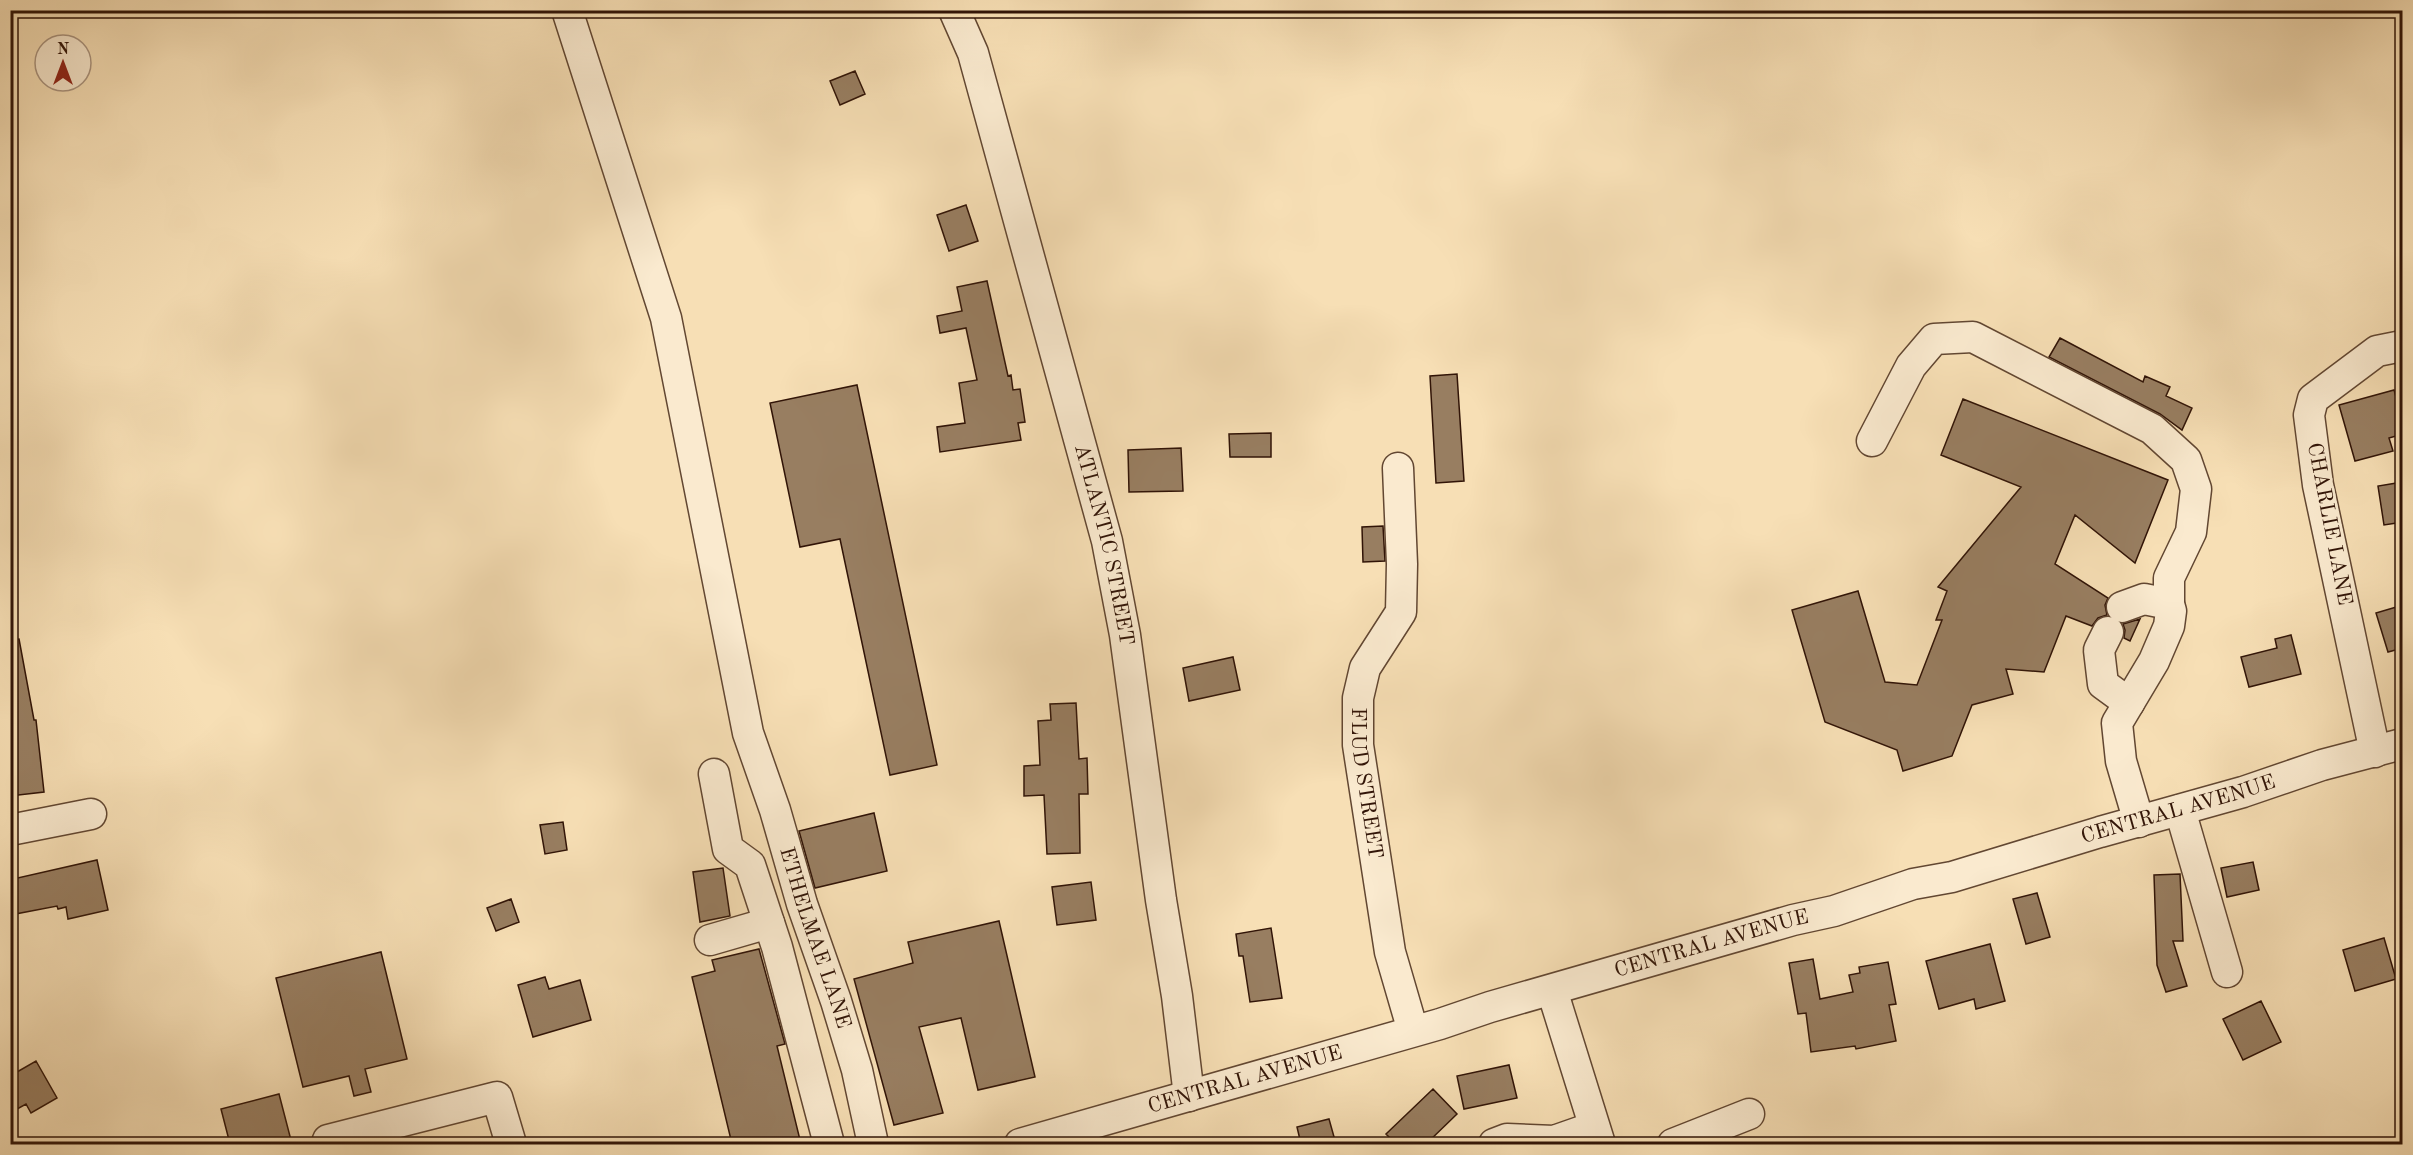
<svg xmlns="http://www.w3.org/2000/svg" width="2413" height="1155" viewBox="0 0 2413 1155" font-family="'Old Standard TT',serif">
<style>
.building{fill:#987e61;stroke:#311407;stroke-width:1.5}
.lines{fill:none;stroke-linecap:round;stroke-linejoin:round}
.minor-casing{stroke:#624732;stroke-width:33}
.minor{stroke:#faeacf;stroke-width:30}
.labels{text-anchor:middle;dominant-baseline:central;stroke-width:5;stroke-linejoin:round;paint-order:stroke}
.street-label{font-size:21px;fill:#311407;stroke:#faeacf}
</style>
<rect width="100%" height="100%" fill="#f7dfb5"/>
<filter id="stains"><feTurbulence type="fractalNoise" baseFrequency=".00333" numOctaves="4"/><feColorMatrix values="0 0 0 0 .2 0 0 0 0 .09 0 0 0 0 .02 0 0 0 .5 -.17"/></filter>
<radialGradient id="worn" r=".72"><stop offset=".6" stop-color="#630" stop-opacity="0"/><stop offset="1" stop-color="#630" stop-opacity=".3"/></radialGradient>
<path class="building" d="M855,71l10,23 -25,11 -10,-24z
M966,205l12,36 -29,10 -12,-36z
M987,281l21,95 3,-1 2,15 7,-1 5,33 -7,1 3,17 -81,12 -3,-25 28,-4 -6,-40 18,-3 -11,-52 -26,5 -3,-17 25,-5 -5,-24z
M2060,338l83,44 2,-6 25,11 -4,9 26,12 -10,22 -22,-16 -111,-57z
M1457,374l7,107 -28,2 -6,-107z
M857,385l80,380 -47,10 -50,-236 -40,8 -30,-144z
M2394,390l9,32v12l-14,4 4,13 -38,10 -16,-56z
M1963,399l205,81 -33,83 -60,-48 -20,49 53,34 -3,7 2,10 -9,3 -6,8 -26,-10 -22,56 -38,-3 7,25 -41,11 -20,51 -49,15 -6,-21 -72,-28 -33,-112 66,-19 27,91 32,3 25,-65h-6l11,-29 -9,-4 83,-100 -80,-32z
M1271,433v24h-41l-1,-23z
M1181,448l2,43 -54,1 -1,-42z
M2403,482v40l-19,3 -6,-39z
M1383,526l2,35 -22,1 -1,-35z
M2403,605v43l-15,4 -12,-39z
M2140,619l-10,22 -6,-3 1,-8 -2,-6z
M2291,635l10,39 -52,13 -8,-30 36,-9 -2,-9z
M19,639l15,81h2l8,72 -34,4v-156z
M1233,657l7,33 -51,11 -6,-33z
M1076,703l3,56 8,-1 1,36h-9l1,59 -33,1 -3,-59 -20,1v-30l16,-1 -2,-44 13,-1 -1,-16z
M874,813l13,58 -72,17 -16,-57z
M563,822l4,28 -22,4 -5,-29z
M97,860l11,50 -40,9 -2,-12 -8,2 -1,-3 -47,9v-26l4,-1 -1,-9z
M2253,862l6,28 -32,7 -6,-29z
M723,868l7,48 -30,6 -7,-50z
M2180,874l3,67h-10l14,45 -21,6 -9,-27 -3,-90z
M1091,882l5,38 -39,5 -5,-38z
M2037,893l13,44 -24,7 -13,-45z
M511,899l8,23 -23,9 -9,-23z
M999,921l36,156 -57,13 -17,-72 -42,9 24,86 -49,12 -40,-146 59,-16 -5,-21z
M1271,928l11,70 -32,4 -7,-46h-4l-3,-22z
M2384,938l12,41 -41,12 -12,-41z
M1990,944l15,57 -29,8 -2,-10 -35,10 -13,-48z
M759,949l26,95 -8,2 24,98h-69l-40,-167 23,-6 -3,-11z
M381,952l26,107 -42,10 6,23 -17,4 -5,-20 -46,11 -27,-109z
M1813,959l7,40 33,-7 -4,-17 11,-2 -1,-6 29,-5 8,42 -7,1 7,36 -40,8 -1,-3 -44,6 -5,-39 -8,1 -9,-51z
M545,977l4,12 31,-9 11,40 -58,17 -15,-52z
M2261,1001l20,41 -38,18 -20,-41z
M36,1061l21,37 -26,15 -5,-9 -16,9v-37z
M1509,1065l8,33 -53,11 -7,-33z
M1433,1089l24,25 -31,30h-30l-10,-10z
M279,1094l13,50h-62l-9,-35z
M1329,1119l7,25h-35l-4,-17z"/>
<g class="lines">
<g class="minor-casing">
<g id="minor">
<path id="s1" d="M567,10l99,308 82,415 27,77 27,94 34,97 21,69 16,74"/>
<path id="s2" d="M954,10l19,43 134,488 18,94 36,265 16,96 12,100"/>
<path d="M1872,441l39,-75 23,-27 39,-2 179,92 34,31 10,29 -5,43 -22,46v26l2,7 -2,15 -15,35 -37,62 4,38 18,61"/>
<path id="s3" d="M1398,468l4,96 -1,48 -36,56 -7,30v47l32,207 23,79"/>
<path d="M2122,607l22,-8 25,5"/>
<path d="M2108,632l-9,18 4,34 26,19"/>
<path d="M2375,752l-57,-267 -9,-70 4,-16 64,-48 25,-5"/>
<path d="M714,774l14,75 22,16 27,82 52,197"/>
<path d="M2180,810l47,162"/>
<path d="M10,830l81,-16"/>
<path d="M710,940l59,-17"/>
<path d="M1552,990l48,154"/>
<path d="M329,1144l-1,-4 169,-43 14,47"/>
<path id="s4" d="M1020,1144l420,-120 50,-17 303,-87 41,-9 79,-27 39,-7 148,-45 143,-40 79,-27 80,-21"/>
<path d="M1494,1144l13,-5 47,2 40,-14"/>
<path d="M1673,1144l76,-30"/>
</g>
</g>
<use href="#minor" class="minor"/>
</g>
<g class="labels">
<g class="street-label">
<text transform="translate(2329 524) rotate(79)">CHARLIE LANE</text>
<text stroke="none"><textPath href="#s2" startOffset="556">ATLANTIC STREET</textPath></text>
<text stroke="none"><textPath href="#s3" startOffset="327">FLUD STREET</textPath></text>
<text stroke="none"><textPath href="#s4" startOffset="1206">CENTRAL AVENUE</textPath></text>
<text stroke="none"><textPath href="#s1" startOffset="962">ETHELMAE LANE</textPath></text>
<text stroke="none"><textPath href="#s4" startOffset="720">CENTRAL AVENUE</textPath></text>
<text stroke="none"><textPath href="#s4" startOffset="234">CENTRAL AVENUE</textPath></text>
</g>
</g>
<rect width="2413" height="1155" fill="none" stroke="#f7dfb5" stroke-width="36"/>
<rect x="12" y="12" width="2389" height="1131" fill="none" stroke="#311407" stroke-width="3"/>
<rect x="18" y="18" width="2377" height="1119" fill="none" stroke="#311407" stroke-width="1.5"/>
<g transform="translate(63 63)"><circle r="28" fill="#faeacf" stroke="#aa947f" stroke-width="1.5"/>
<path d="M0-4.5L10 22L0 15L-10 22Z" fill="#8f2418"/>
<text y="-9" font-size="16" font-weight="bold" text-anchor="middle" fill="#311407">N</text>
</g>
<rect width="100%" height="100%" filter="url(#stains)"/>
<rect width="100%" height="100%" fill="url(#worn)"/>
</svg>
